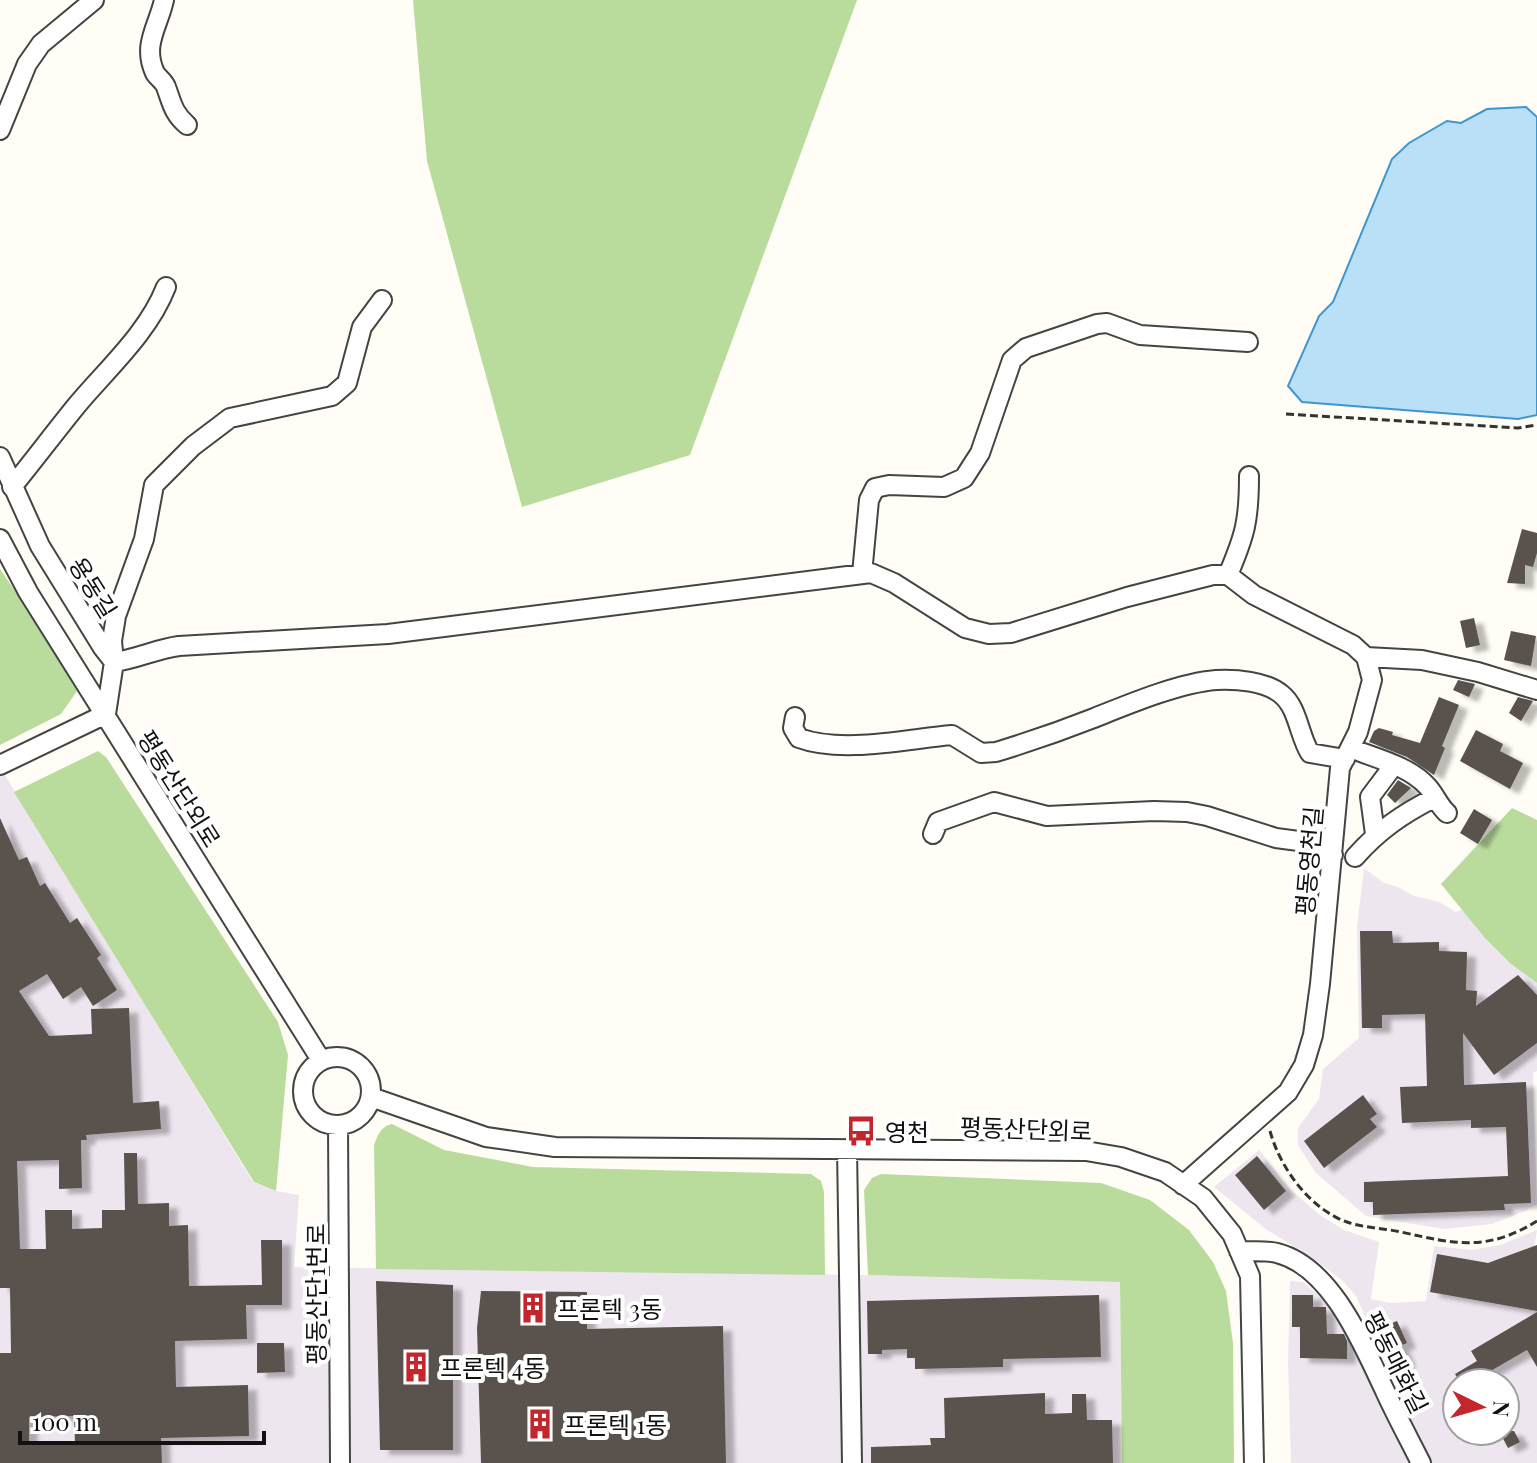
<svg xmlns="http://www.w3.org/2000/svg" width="1537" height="1463" viewBox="0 0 1537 1463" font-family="'Playfair Display','Noto Sans KR',serif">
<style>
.industrial{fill:#eee6ef;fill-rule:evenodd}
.forest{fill:#b9dc9c}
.water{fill:#b9e0f7;stroke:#3f96cf;stroke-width:2}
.building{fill:#5a524d;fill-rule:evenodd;filter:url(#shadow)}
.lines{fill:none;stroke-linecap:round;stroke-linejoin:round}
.minor-casing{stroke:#444;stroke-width:22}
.path{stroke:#333;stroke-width:3;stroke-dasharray:8 4;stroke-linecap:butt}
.minor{stroke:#fff;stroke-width:18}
.labels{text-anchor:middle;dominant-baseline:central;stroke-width:8;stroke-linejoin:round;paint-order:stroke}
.street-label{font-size:24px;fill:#111;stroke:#fff}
.poi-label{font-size:24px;fill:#111;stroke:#fff;text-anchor:start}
</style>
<defs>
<filter id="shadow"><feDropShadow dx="9" dy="5" stdDeviation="2" flood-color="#0004"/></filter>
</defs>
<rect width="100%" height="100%" fill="#fffdf5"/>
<path class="industrial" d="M0,767l253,415 23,9 23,4 -5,72 574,8 252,7 2,181h-1122z
M1364,868l20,15 14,4 16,9 25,6 17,10 8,-3 11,11 10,18 26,26 26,19v88l-4,2 4,131 -12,7 -33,13 -48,5 -78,-13 -51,-44 -17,-27v-17l21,-29 4,-30 36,-31 -2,-111z
M1259,1150l33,41 28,24 24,15 35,12 -8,57 20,4 35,-2 8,-55 38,4 28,-5 37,-15 -10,59 10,14v160h-107l-74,-167 -13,-15 -32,-24 -44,-27 -53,-43zM1457,1383h48v48h-48z
M1290,1281l13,1 20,17 22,26 65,138h-119l-3,-101z"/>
<path class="forest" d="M413,0h444l-167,455 -168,52 -95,-346z
M0,569l45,66 32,56 -16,23 -61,31z
M98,751l8,6 172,265 10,33 -12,136 -22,-9 -240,-390z
M1512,808l25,12v163l-26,-19 -26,-26 -44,-54z
M392,1124l52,26 89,17 278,7 10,7 3,11 1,83 -449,-6 -2,-124c4,-10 6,-18 18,-21z
M881,1174l220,9 49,17 39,30 24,32 13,29 7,52 1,120h-112l-2,-181 -252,-7 -4,-85 8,-12z"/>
<path class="water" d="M1526,107l11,10v298l-19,4 -216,-17 -14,-16 31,-70 14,-14 59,-143 17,-16 38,-22 14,2 26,-14z"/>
<path class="building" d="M1522,529l15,4v20l-4,14 -8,-2v19l-18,-1z
M1474,618l6,27 -14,3 -6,-27z
M1511,631l25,5 -5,30 -27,-6z
M1458,680l17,4 -6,13 -16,-7z
M1439,697l20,8 -17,41 3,2 -11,27 -27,-18 -38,-15 5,-11 5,-3 14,4 -1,3 28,8z
M1518,697l15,4 -12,20 -12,-8z
M1476,730l27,14 -3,7 23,12 -13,26 -50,-28z
M1398,780l13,8 -16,15 -8,-8z
M1474,809l18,11 -14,24 -18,-11z
M0,818l19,42 8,-3 13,29 5,-3 25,40 7,-5 24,37 -4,3 20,32 -24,16 -12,-19 -18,12 -16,-25 -28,17 30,45 43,-2 -1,-25 38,-1 4,95 26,-2 2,28 -75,6 1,5h-6l1,48 -23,1v-29l-42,1 3,88h26l-1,-39h27v19l30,-1v-18h23l-1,-57h13l1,51 31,-1v23l19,-1 1,61 73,-1 -1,-45h21v65h-36l1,34 -72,2 1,46 72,-2 1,51 -88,2 1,25h-162v-110h11l-1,-65h-10zM74,1416l1,28 -46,1v-28z
M1360,931h32l1,12 46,-1v9l28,1 -1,38 11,1 -1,15 42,-31 19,20v48l-43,32 -31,-42 1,52 62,-3 5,121 -27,1 1,6 -132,5v-13h-9v-20l144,-6 -2,-49 -35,1v-8l-69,3 -2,-36 27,-1 -2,-72 -43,1v13h-20z
M1363,1095l14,19 -7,5 7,8 -53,41 -20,-27z
M1257,1156l29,35 -22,19 -29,-35z
M1537,1245v66l-107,-19 7,-38 51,9z
M376,1281l77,4v165h-73z
M481,1291l106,1v37l136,-3 3,137h-245l-4,-135z
M1099,1295l2,62 -98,2v8l-88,2v-11h-8v-9l-25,1v4h-14l-1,-53z
M1292,1295h21v12h13l1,27h17l3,7v18l-47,-1v-31h-8z
M1537,1312v55l-10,-17 -45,26 4,7h-26l-5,-9 22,-13 -6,-10z
M1397,1321l10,22 -7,3 7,16 -17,7 -18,-38z
M257,1343h27l1,29 -28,1z
M1045,1393v21l27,-1v-19h14l1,26h25l1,43h-242v-16l60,-2 -1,-7h15l-1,-40z
M1499,1431h15l6,11 -12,6z"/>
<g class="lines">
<g class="minor-casing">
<path id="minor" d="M164,0c-6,27 -22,45 -9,73 3,5 9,8 11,14 6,16 7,26 21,38
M0,130l27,-66 14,-20 53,-44
M382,300l-20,27 -15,56 -15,13 -102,22 -37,28 -39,39 -10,54 -28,77 -4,25 2,21c23,-3 42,-13 65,-16l209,-12 483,-61 23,10 71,45 24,6 22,-1 116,-36 86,-22h15
M0,457l40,89 63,102 11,14 -8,52 -106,51
M12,487c22,-27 43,-55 65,-82 31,-37 71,-72 89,-118
M0,539l28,53 293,468
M862,574l7,-74 6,-12 14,-3 55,2 20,-9 16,-25 32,-93 14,-12 71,-24 10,-1 33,12 108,7
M1228,575c17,-40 21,-54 21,-99
M1366,657l56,3 56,12 59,18
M795,717l-2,11 6,10c43,16 108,1 153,-3l29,18 15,-1c33,-10 65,-21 98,-34 35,-14 85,-35 122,-38 20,-1 49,1 65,14 17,13 18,42 29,59l35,6
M1350,748c25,10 59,18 77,38 8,8 11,19 20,27
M933,834l5,-12 56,-20 53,14 107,-5 33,1 20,4 69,22 45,6 12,11
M1375,834l-5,-37 24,-32
M1355,857c23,-26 47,-43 79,-59
M303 1091a34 34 0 1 1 68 0a34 34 0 1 1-68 0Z
M371,1097l115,40 69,10 531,4 35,6 44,15 38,26 29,36 18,42 4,187
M338,1125l2,338
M847,1149l5,314
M1183,1185l105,-93 16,-27 9,-30 7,-51 20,-216 18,-36 14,-52 -6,-23 -13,-12 -99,-50 -26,-20
M1239,1251c12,1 26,-1 38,2 55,14 86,92 108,138 11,24 24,48 36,72"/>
</g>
<path class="path" d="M1286,414l232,14 19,-3
M1270,1131c10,37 40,78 77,91 17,6 36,6 54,10 54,12 86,20 136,-11"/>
<use href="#minor" class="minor"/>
</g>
<defs>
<g id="bus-bare" transform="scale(2.4)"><path d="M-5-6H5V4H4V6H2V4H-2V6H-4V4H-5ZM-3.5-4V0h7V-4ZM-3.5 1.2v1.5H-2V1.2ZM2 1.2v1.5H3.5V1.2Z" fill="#c4262e" stroke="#fff" stroke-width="2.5" paint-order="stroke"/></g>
<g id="building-bare" transform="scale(2.4)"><path d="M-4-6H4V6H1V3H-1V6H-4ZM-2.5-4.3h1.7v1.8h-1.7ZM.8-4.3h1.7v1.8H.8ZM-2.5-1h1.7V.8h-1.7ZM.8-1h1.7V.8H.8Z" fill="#c4262e" stroke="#fff" stroke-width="2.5" paint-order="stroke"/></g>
</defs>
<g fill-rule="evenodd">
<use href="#bus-bare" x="861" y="1131"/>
<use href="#building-bare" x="533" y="1308"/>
<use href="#building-bare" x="416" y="1367"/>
<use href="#building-bare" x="540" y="1424"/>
</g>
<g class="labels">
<g class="street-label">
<text transform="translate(94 587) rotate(58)">용동길</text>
<text transform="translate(180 788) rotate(58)">평동산단외로</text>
<text transform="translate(1308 861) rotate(-85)">평동영천길</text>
<text transform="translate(1026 1128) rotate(2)">평동산단외로</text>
<text transform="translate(315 1294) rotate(-90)">평동산단1번로</text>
<text transform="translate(1397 1362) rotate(63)">평동매화길</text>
</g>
<g class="poi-label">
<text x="885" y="1131">영천</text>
<text x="557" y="1308">프론텍 3동</text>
<text x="440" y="1367">프론텍 4동</text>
<text x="564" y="1424">프론텍 1동</text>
</g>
</g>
<g transform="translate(1481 1407) rotate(95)"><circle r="38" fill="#ffffff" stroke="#a0a0a0" stroke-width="2"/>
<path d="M0-6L14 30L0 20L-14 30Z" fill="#c4262e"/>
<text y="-12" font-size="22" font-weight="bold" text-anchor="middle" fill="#111111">N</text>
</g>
<path d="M20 1431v12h244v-12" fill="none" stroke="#111111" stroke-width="4"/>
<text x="32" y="1431" font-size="24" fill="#111111" stroke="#ffffff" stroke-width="6" paint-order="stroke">100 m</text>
</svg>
